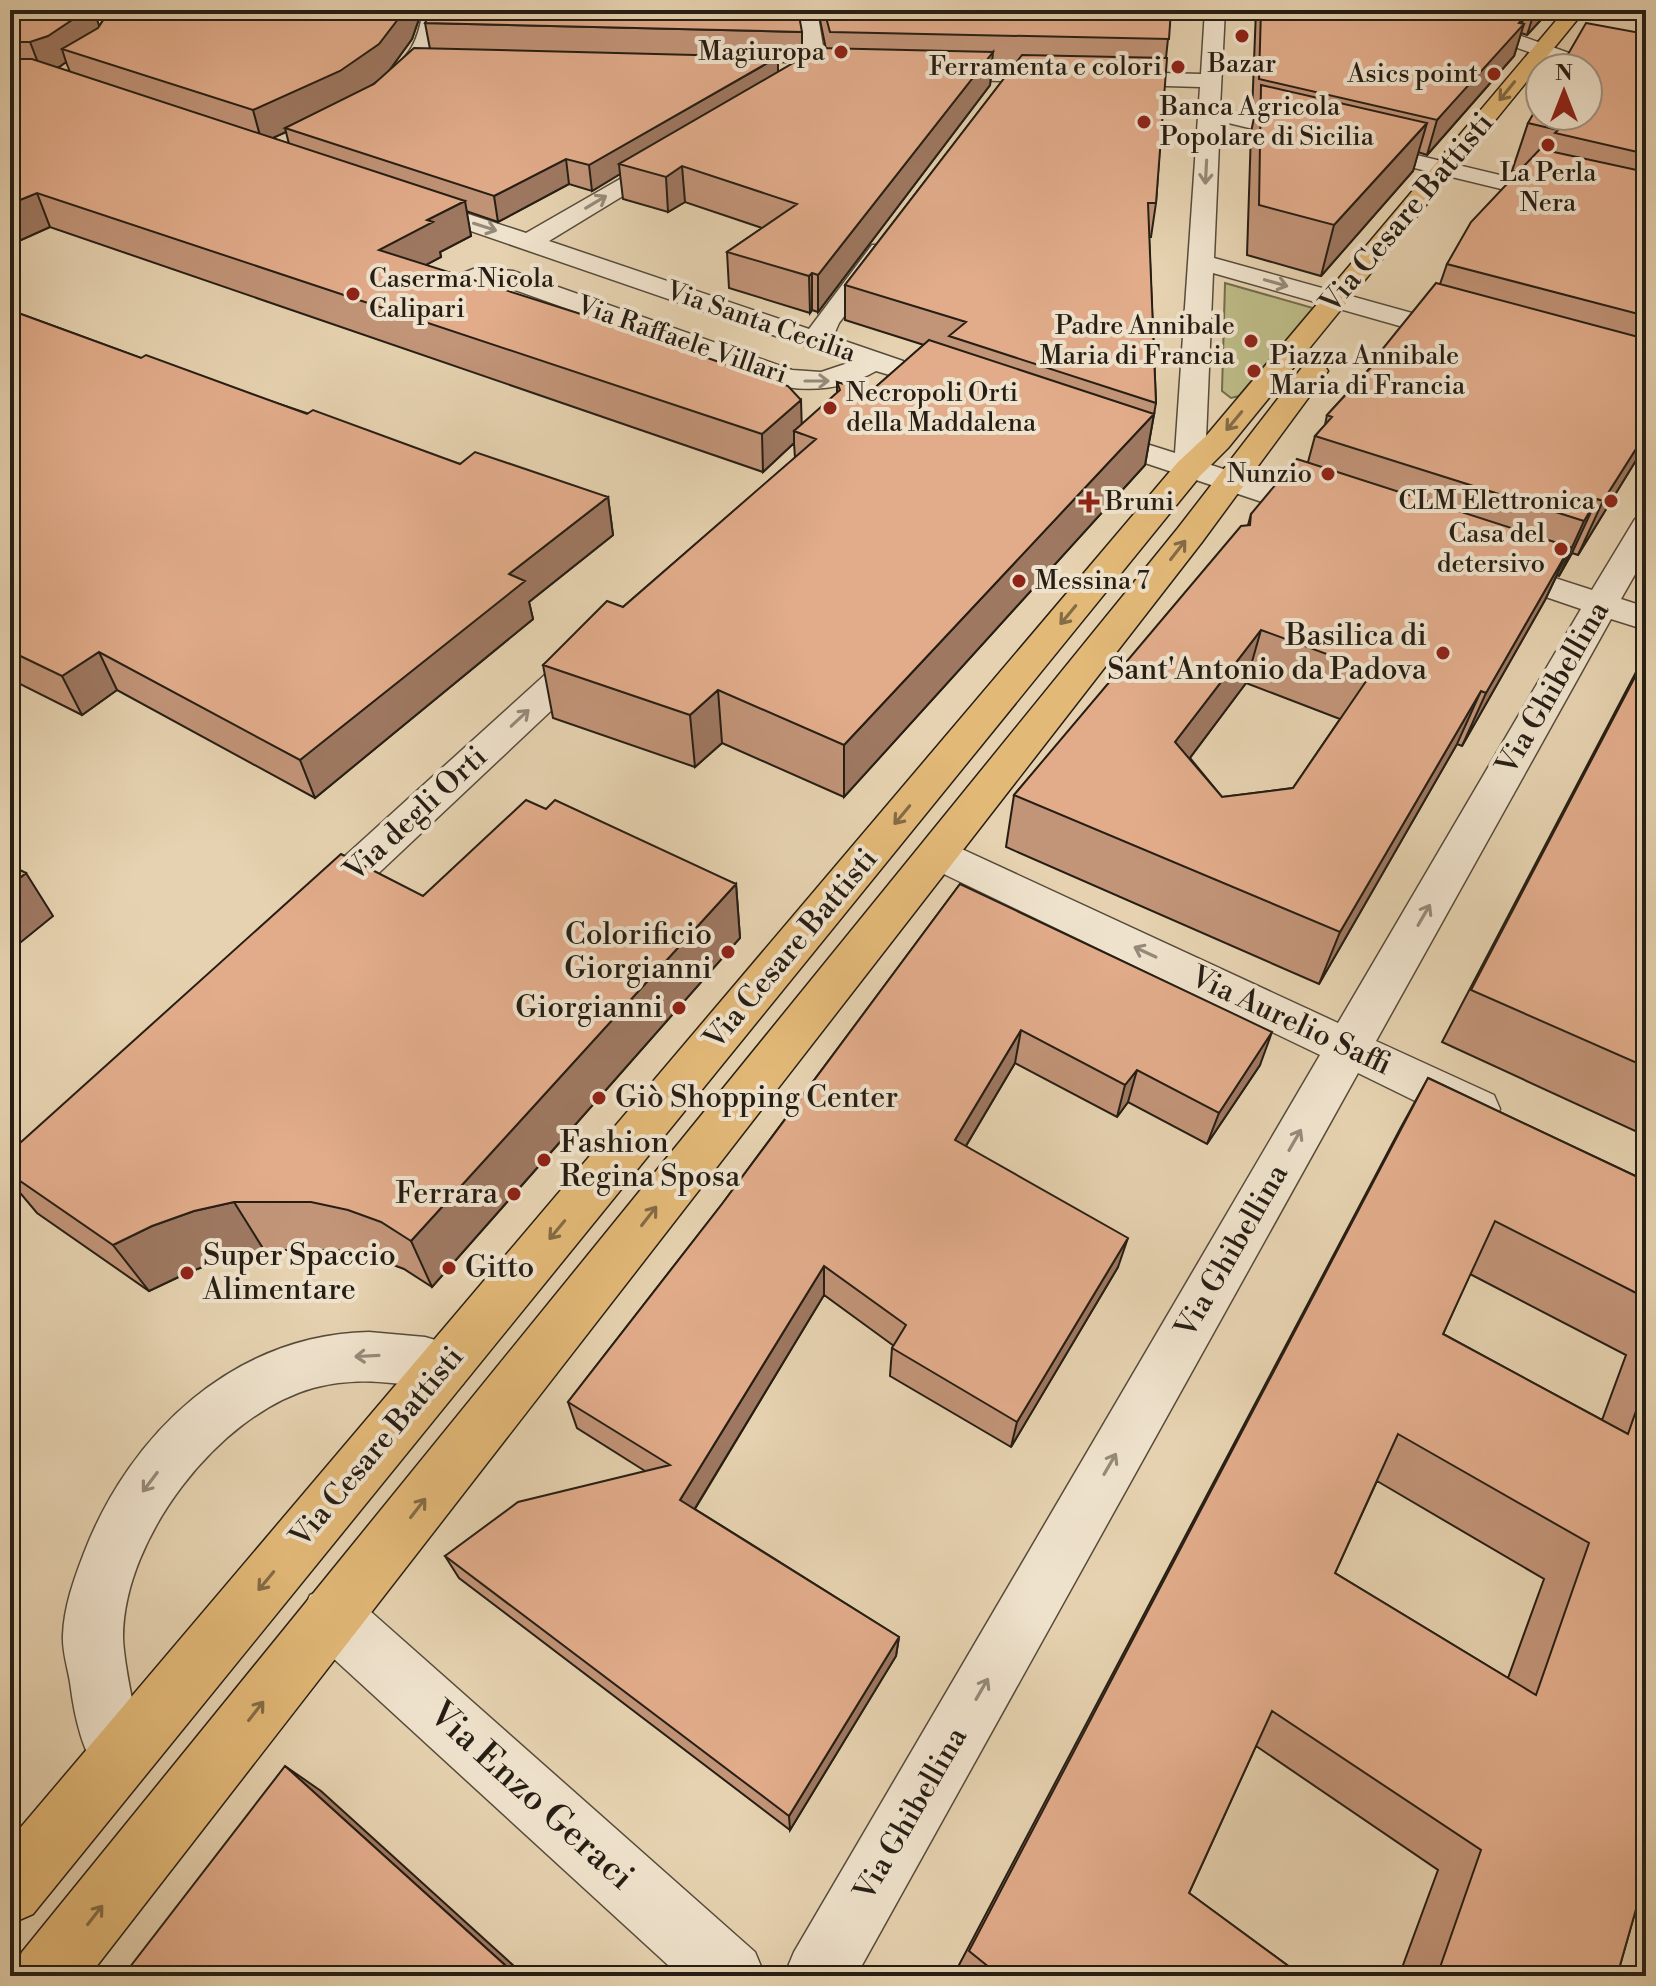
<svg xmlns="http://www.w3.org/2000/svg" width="1656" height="1986" viewBox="0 0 1656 1986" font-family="'Libre Bodoni',serif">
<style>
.green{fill:#bcba86;stroke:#716c4d;stroke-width:2}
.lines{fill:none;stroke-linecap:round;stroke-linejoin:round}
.minor-casing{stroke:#564b3b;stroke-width:3}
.major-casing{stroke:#261e14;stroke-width:3}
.minor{fill:#efe2cc;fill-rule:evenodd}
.major{fill:#e3b978;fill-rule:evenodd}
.wall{fill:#c29478;stroke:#261e14;stroke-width:2;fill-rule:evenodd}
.shaded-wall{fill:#9e7861;stroke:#261e14;stroke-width:2}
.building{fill:#e2ac8b;stroke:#261e14;stroke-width:2;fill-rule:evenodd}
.oneway{stroke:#846c46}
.oneway2{stroke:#958a79}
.poi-dot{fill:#8f2418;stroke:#efe2cc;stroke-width:3}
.labels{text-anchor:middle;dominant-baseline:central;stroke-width:8;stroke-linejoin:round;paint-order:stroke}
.far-poi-label{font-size:26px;fill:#261e14;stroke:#efe2cc;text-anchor:end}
.far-street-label{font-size:26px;fill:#261e14;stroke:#efe2cc}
.street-label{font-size:30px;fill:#261e14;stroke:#efe2cc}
.poi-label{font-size:30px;fill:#261e14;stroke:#efe2cc;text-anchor:end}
.near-street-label{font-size:36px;fill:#261e14;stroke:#efe2cc}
</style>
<rect width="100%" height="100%" fill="#e6d2b0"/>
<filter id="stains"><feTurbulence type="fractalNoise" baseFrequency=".0025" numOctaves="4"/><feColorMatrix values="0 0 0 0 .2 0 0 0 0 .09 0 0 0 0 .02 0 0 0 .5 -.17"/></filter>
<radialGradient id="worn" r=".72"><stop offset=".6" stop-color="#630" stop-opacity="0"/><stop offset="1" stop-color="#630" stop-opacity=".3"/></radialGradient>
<path class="green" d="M1225,283l88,25 -74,88 -8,2 -9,-7z"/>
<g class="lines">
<g class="minor-casing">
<path id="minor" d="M181,10h87l-10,6 -248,19v-12z
M423,10h20c-5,37 -24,63 -52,87h-16l-3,-5c27,-34 43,-31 51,-82z
M797,10h20l10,60 -45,27 -8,-1 -3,-5 3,-5 32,-18z
M1205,10h20l-5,98 426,102v14l-426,-103 -6,137 259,72 4,6 -4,6 -10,2 -250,-71 -8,190 131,43 5,7 -5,7 -11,3 -246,-82 -4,-6 4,-6 11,-3 85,27 25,-366 -270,-8 -11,-6 11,-6 271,7z
M1419,10h29l121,43 77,15v12l-89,-18 -135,-48z
M674,148l8,2 4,5 -4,5 -133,81 260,88 63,-84h18l4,5 -55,73 -6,14 70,24 4,6 -4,6 -10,3 -17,-5c-28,16 -58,21 -90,16l-285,-102 -21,-1 -6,5 36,13 3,6 -3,6c-20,4 -52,-8 -63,-24l6,-13 23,-9 37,3 279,99 29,2 30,-10 -447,-154 -3,-5 3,-5 9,-2 113,37z
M1646,516v39l-25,44 25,8v23l-35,-11 -235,422 118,54 6,14 -6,14 -17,5 -17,-5 -102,-50 -502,903h-72l10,-24 526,-897 -397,-191 -6,-10 6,-10 14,-5 14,5 387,179 243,-414 -100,-34 -5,-7 5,-7 12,-3 99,32 43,-71z
M593,640l13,3 5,8 -5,8 -274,258 -15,4 -15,-4 -6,-11 6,-11 278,-252z
M369,1332l56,5 38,11 8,18 -8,18c-26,10 -44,2 -71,-1 -26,-3 -54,-2 -79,5 -95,27 -189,150 -190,248 0,17 8,62 13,78 5,13 14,25 19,38l-9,22 -22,9c-7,-2 -17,-5 -22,-9 -19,-15 -28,-62 -31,-85 -2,-18 -9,-36 -8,-54 1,-28 11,-56 21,-82 46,-120 150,-218 285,-221z
M331,1586l21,9 403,357 10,24h-85l-370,-339 -9,-21 9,-21z"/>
</g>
<g class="major-casing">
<path id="major" d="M1565,10h20l-357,438 -28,28 -1167,1438 -23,10v-84l1168,-1378 28,-26z
M1314,362l10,3 4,6 -126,171 -1113,1434h-77l10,-24 1156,-1424 126,-163z"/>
</g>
<use href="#minor" class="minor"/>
<use href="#major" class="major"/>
</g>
<path class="wall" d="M10,10h412l-10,29 -24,33 42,-23 -5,-26 377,9v26l24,-9 -8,-39h353l-5,48 -10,145 -5,34h-2l7,166 -11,62 -301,332 -122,-54 -27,24 -142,-49 -10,-53 80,-58 172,-149 -1,-15 -31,29 -713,-245 -40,18zM108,13l-9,13 -4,-12zM66,62l4,10 -12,-4zM778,62l16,1 -16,9zM992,67h21l-168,218v35l79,25 -54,47 -33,-10v11l-35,32 -377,-160 16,-8 -1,-5 31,-16 -5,-25 32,11 71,-38 23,7 28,-17 3,25 45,13 17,-10 77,26 -35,24 2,36 81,25 2,-3 6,2 172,-227zM286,132l3,12 -17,-6z
M1256,10h294l-23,25 -6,-2 -7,23 -87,99 -9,-3 -5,19 -92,105 -74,-21 4,-123 4,-19h-3z
M1646,34v410l-68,111 -6,-2 -13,23 -2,-1 -12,25 -83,146 -5,-2 -138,240 -313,-137 8,-52 234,-270 3,-11 57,-52 7,-26 10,-11 2,-10 43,-47 2,-6 68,-78 7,-20 71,-92 -6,-1 16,-48zM1246,683l94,36 -47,69 -71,9 -32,-39z
M10,310l131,48 319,106 148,33 5,38 -84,67 4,17 -218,179 -198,-108 -35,25 -72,-36z
M1646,653v483l-204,-94z
M546,809l190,75 4,54 -308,349 -28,-18 -32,-12 -35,-7h-73l-38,8 -39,15 -38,18 -112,-78 -27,-32v-29l413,-256z
M960,884l300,181 -53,79 -79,-42 -11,15 -102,-54 -49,83 152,121 -107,180 -121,-71 2,-28 2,-2 -70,-51 -129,214 204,128 -3,19 -106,174 -331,-252 -14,-22 200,-85 -68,-43 -9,-26 154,-198z
M1428,1078l218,103v693l-29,102h-218l39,-106 -182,-124 -67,147 113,83h-329l-14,-11 441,-836zM1470,1274l156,81 -24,65 -159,-86zM1377,1481l167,98 -36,99 -173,-105z"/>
<path class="shaded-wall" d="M10,10h134l-49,4 6,17 -39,18 4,13 -7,5 -17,6 -12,-31z
M405,10h17l-10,29 -26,36 -39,28 -62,25 1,4 -24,11 -9,-33z
M1535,10h15l-23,25z
M1524,18l-4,10 4,-4 -10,32 -87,99 10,-35z
M993,52l-3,33 -172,227v-37z
M778,57v24l-159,83 1,10 -28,17 -3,-26z
M1427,123l-14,48 -92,105 13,-51z
M566,159l3,25 -71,38 -4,-26z
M682,166l3,36 -17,10 -2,-35z
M37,193l13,34 -40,18v-41z
M465,201l6,35 -31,16 1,5 -54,29 -8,-36 48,-30z
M812,273v37l-2,3 -1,-37z
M801,400l1,34 -8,-3v12l-31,29 -1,-38z
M1154,414l-9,51 -301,332v-52z
M1646,433v11l-68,111 25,-54z
M608,497l5,38 -84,67 4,17 -218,179 -15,-38 209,-186z
M1597,499l-25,54 -13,23 25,-55z
M1570,547l-25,53 -83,146 24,-53z
M1261,630l-15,53 -84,112 13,-53z
M99,652l18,38 -35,25 -20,-39z
M718,690l4,53 -27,24 -5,-52z
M1481,691l-24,53 -138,240 21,-52z
M26,873l27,43 -43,35v-65z
M736,884l4,54 -308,349 -21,-46z
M1021,1030l-6,33 -64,108 4,-31z
M1272,1032l-12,33 -53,79 12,-31z
M1137,1070l-9,32 -11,15 8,-32z
M234,1202l30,48 -38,8 -39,15 -38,18 -36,-46 39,-19 42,-15z
M1128,1238l-10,29 -107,180 6,-25z
M824,1266v29l-138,228 -6,-23z
M899,1637l-3,19 -106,174 -1,-14z
M285,1766l36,25 204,185h-8z"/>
<path class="building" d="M10,10h72l-7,8 -27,18 -18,6h-20z
M110,10h295l-26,34 -39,27 -87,39 -191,-61 36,-21z
M432,10h366l4,22 -377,-9z
M824,10h347l-2,29 -339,-7z
M1261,10h239l24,8 -5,5 5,1 -87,96 -178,-41z
M1586,23l60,11v120l-91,-21 3,-3 -30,-7 12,-21v14h48v-48h-28z
M414,48l364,9 -189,108 -23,-6 -72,37 -209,-68 89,-44z
M819,48l174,4 -175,223 -6,-2 -3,3 -82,-24 70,-48 -115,-38 -16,11 -47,-13z
M1022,55l145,3 -11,145h-8l8,200 -207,-67 17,-14 -121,-37z
M10,59h22l433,142 -38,19 6,2 -54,28 208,66 201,70 13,14 -39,34 -725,-241 -27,11z
M1261,85l166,38 -93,102 -75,-20z
M1540,149l106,23v144l-199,-52 24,-42z
M1436,283l210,56v94l-43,68 -6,-2 -13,22 -269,-85 17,-19 -5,-2 48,-52 -3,-1z
M10,310l131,48 5,-3 161,59 6,-4 147,54 15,-12 133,45 -99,77 16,7 -225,179 -201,-108 -37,24 -52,-25z
M929,340l225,74 -310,331 -126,-55 -28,25 -147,-50 64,-64 16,6 193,-168 -22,-8 46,-41 -3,-8 33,10z
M1297,459l273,88 -84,146 -5,-2 -141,241 -326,-137 227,-269 9,-1 1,-11zM1261,630l112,41 -80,117 -71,9 -47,-55z
M1646,656v411l-175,-77z
M526,800l20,9 9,-9 181,84 -325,357 -30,-19 -33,-12 -37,-8h-77l-40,9 -42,15 -39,19 -103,-71v-22l331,-298 82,42z
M10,865l16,8 -16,13z
M960,884l312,148 -53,81 -82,-43 -12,15 -104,-55 -66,110 173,98 -111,184 -125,-74 14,-23 -82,-59 -144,234 219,137 -110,179 -344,-260 73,-54 152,-37 -102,-63 154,-198z
M1428,1078l218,103v117l-151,-77 -52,113 185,100 18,-52v492l-29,102h-180l44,-126 -209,-139 -83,182 113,83h-302l-31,-25zM1398,1434l191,109 -53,152 -201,-122z
M285,1766l232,210h-394z"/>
<defs><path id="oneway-shaft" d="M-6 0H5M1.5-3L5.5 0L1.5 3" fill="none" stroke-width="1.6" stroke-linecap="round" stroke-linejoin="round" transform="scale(2)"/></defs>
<g class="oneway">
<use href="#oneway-shaft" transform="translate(1507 91) rotate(129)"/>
<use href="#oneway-shaft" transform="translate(1234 421) rotate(130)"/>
<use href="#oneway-shaft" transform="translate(1178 550) rotate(-52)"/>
<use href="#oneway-shaft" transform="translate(1068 615) rotate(130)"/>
<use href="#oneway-shaft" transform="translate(902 815) rotate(130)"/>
<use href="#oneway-shaft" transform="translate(649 1216) rotate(-52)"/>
<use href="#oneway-shaft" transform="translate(557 1230) rotate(130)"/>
<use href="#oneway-shaft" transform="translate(418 1508) rotate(-52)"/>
<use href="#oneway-shaft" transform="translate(266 1581) rotate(130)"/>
<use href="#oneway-shaft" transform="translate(256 1711) rotate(-52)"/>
<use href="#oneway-shaft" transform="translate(95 1915) rotate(-52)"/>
</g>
<g class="oneway2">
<use href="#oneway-shaft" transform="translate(1206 172) rotate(93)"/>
<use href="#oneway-shaft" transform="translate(596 202) rotate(-31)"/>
<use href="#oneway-shaft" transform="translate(485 227) rotate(18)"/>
<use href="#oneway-shaft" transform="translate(1276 283) rotate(16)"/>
<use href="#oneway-shaft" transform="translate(817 381)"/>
<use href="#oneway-shaft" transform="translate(520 718) rotate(-43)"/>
<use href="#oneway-shaft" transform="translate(1424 915) rotate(-60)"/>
<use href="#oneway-shaft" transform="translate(1145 952) rotate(-155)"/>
<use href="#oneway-shaft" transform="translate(1295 1140) rotate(-60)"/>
<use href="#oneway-shaft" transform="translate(367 1356) rotate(177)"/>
<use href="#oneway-shaft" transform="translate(1110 1464) rotate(-60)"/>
<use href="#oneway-shaft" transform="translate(150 1482) rotate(127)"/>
<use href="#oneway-shaft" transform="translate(982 1689) rotate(-60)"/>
</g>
<g class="poi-dot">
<circle cx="1242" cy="36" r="8"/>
<circle cx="841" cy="52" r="8"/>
<circle cx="1178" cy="67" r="8"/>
<circle cx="1494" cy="74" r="8"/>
<circle cx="1144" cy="122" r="8"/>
<circle cx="1548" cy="145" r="8"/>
<circle cx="353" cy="294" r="8"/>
<circle cx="1251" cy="341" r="8"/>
<circle cx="1254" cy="371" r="8"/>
<circle cx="830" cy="408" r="8"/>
<circle cx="1328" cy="474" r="8"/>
<circle cx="1611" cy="501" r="8"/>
<path d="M1085 490h8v8h8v8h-8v8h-8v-8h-8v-8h8z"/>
<circle cx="1561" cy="549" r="8"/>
<circle cx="1019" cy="581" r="8"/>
<circle cx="1443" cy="653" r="8"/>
<circle cx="728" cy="952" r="8"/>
<circle cx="679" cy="1008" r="8"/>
<circle cx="599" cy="1098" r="8"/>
<circle cx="544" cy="1160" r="8"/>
<circle cx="514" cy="1194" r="8"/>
<circle cx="449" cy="1268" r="8"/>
<circle cx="187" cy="1273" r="8"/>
</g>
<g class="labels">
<g class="far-poi-label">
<text x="825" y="52">Magiuropa</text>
<text x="1242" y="64" text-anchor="middle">Bazar</text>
<text x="1162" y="67">Ferramenta e colori</text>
<text x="1478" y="74">Asics point</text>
<text x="1160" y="107" text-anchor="start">Banca Agricola<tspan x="1160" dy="30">Popolare di Sicilia</tspan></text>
<text x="1548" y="173" text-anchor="middle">La Perla<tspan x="1548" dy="30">Nera</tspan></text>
<text x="369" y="279" text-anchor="start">Caserma Nicola<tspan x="369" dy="30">Calipari</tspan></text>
<text x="1235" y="326">Padre Annibale<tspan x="1235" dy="30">Maria di Francia</tspan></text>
<text x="1270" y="356" text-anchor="start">Piazza Annibale<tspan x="1270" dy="30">Maria di Francia</tspan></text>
<text x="846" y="393" text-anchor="start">Necropoli Orti<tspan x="846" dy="30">della Maddalena</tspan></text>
<text x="1312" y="474">Nunzio</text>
<text x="1595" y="501">CLM Elettronica</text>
<text x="1105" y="502" text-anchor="start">Bruni</text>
<text x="1545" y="534">Casa del<tspan x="1545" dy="30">detersivo</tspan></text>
<text x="1035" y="581" text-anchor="start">Messina 7</text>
</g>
<g class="far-street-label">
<text transform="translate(761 322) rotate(19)">Via Santa Cecilia</text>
<text transform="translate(682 340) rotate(19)">Via Raffaele Villari</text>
</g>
<g class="street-label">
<text transform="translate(1407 213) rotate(-50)">Via Cesare Battisti</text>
<text transform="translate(1553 688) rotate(-60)">Via Ghibellina</text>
<text transform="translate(416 814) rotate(-43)">Via degli Orti</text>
<text transform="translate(791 949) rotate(-50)">Via Cesare Battisti</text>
<text transform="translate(1291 1021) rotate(25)">Via Aurelio Saffi</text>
<text transform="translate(1232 1251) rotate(-60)">Via Ghibellina</text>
<text transform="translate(377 1447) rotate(-50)">Via Cesare Battisti</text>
<text transform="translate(911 1814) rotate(-60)">Via Ghibellina</text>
</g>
<g class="poi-label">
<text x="1427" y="636">Basilica di<tspan x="1427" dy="34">Sant'Antonio da Padova</tspan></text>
<text x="712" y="935">Colorificio<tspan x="712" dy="34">Giorgianni</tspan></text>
<text x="663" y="1008">Giorgianni</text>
<text x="615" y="1098" text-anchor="start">Giò Shopping Center</text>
<text x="560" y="1143" text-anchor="start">Fashion<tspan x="560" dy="34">Regina Sposa</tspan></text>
<text x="498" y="1194">Ferrara</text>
<text x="203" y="1256" text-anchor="start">Super Spaccio<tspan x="203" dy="34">Alimentare</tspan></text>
<text x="465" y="1268" text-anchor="start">Gitto</text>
</g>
<g class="near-street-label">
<text transform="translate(531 1796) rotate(42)">Via Enzo Geraci</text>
</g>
</g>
<rect width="1656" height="1986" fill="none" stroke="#e6d2b0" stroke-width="40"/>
<rect x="12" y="12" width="1632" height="1962" fill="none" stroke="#261e14" stroke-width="4"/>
<rect x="20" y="20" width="1616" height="1946" fill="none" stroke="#261e14" stroke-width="2"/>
<g transform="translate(1564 92)"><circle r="38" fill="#efe2cc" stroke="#9f9482" stroke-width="2"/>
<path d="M0-6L14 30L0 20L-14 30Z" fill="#8f2418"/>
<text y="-12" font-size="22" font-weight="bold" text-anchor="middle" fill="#261e14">N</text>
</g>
<rect width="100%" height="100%" filter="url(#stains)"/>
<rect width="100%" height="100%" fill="url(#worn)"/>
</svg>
